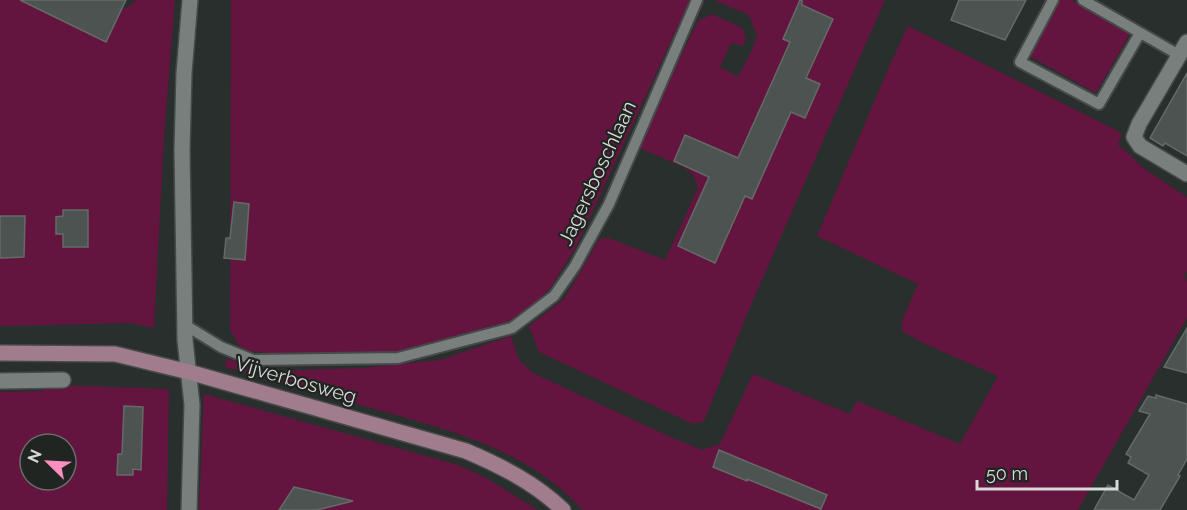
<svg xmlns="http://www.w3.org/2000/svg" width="1187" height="510" viewBox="0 0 1187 510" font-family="Raleway,sans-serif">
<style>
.green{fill:#64153f;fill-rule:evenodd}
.building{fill:#4d5350;stroke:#646b67;stroke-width:1.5}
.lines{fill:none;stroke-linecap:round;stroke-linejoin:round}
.service-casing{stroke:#454a48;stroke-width:14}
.minor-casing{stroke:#454a48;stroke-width:18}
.secondary-casing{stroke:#454a48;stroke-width:18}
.service{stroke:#787f7c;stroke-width:10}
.minor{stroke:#787f7c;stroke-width:15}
.secondary{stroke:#a07c8d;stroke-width:15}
.labels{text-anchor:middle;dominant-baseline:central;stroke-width:4.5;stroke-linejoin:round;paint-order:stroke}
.street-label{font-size:20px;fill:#d7dad8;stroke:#202522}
</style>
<rect width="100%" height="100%" fill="#292f2c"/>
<path class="green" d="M0,0h65l47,12 16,-5 8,-7h39l-11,136 -10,192 -24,-5 -130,3z
M231,0h470l-8,5 -10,10 -107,232 -25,40 -19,21 -23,14 -62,21 -14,4 -40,5 -103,3 -42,-4 -9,-5 -9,-17z
M714,0h171l-138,314 -43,107 -11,3 -154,-72 -10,-26 35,-27 17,-28 18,-32 10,-1 56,22 33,-72 -4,-12 -10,-9 -45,-19 38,-84 21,-43 14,-7 30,14 4,10 -3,8 -12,-3 -11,24 18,10 14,-27 5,-15 -8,-20z
M1060,0h11l59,34 -34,59 -67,-37z
M908,26l214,107 -4,12 8,6 17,17 44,29v75l-3,1 3,9v36l-109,192h-495c-57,-62 -134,-80 -212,-102 -48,-14 -97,-28 -146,-41l2,-9 17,7 28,6 91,-3 77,-8 71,-24 8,24 14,13 135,63 34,14 18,-6 33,-70 97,40 7,-13 103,43 38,-68 -77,-34 -19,-11v-10l16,-37 -101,-48 72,-169z
M51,385l118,4 -2,121h-167v-118l42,-1zM30,444h36v36h-36z
M204,394l254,71 28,13 52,32h-339z"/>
<path class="building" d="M20,0h106l-20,42z
M800,0h2v5l31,14 -27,59 14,6 -15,34 -14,-6 -39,87 -7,-3 -30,67 -37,-17 31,-69 -35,-16 11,-26 53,23 52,-116 -7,-3z
M959,0h67l-21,40 -54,-20z
M1187,73v83l-22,-13 -2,3 -13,-8z
M234,202l15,2 -4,56 -21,-2 2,-20h4z
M63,210h25v37h-25v-13h-7v-17l7,-1z
M0,216h25l-1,41 -24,1z
M1187,328v45l-23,-6z
M1156,395l31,9v55l-9,16 2,1 -20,34h-66l14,-25 26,15 15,-25 -21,-12 3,-6 -5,-3 24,-40 -11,-3 9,-15 8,2z
M124,406l19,1 -2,63 -8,-1v6h-16l1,-21h4z
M719,450l108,45 -6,14 -74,-30v2l-34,-14z
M294,487l59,14 -36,9h-38z"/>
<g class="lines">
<g class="service-casing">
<path id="service" d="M1053,0l-33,62 79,42 41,-71
M1083,0l96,55
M185,325l36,22 32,13 145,-2 114,-30 42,-32 21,-30 34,-62 88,-204"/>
</g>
<g class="minor-casing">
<path id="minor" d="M1187,42l-48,82 -5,13 6,9 47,28
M0,381l63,-1
M189,510l3,-105 -7,-65 -3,-190 2,-77 6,-73"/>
</g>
<g class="secondary-casing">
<path id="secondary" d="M0,353l115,1 74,18 277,79c35,15 69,32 97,59"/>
</g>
<use href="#service" class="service"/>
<use href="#minor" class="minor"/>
<use href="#secondary" class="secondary"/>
</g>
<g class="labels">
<g class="street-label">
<text transform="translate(597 173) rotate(-65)">Jagersboschlaan</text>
<text transform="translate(296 380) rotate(16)">Vijverbosweg</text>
</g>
</g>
<g transform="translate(48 462) rotate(294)"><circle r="28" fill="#202522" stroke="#696d6b" stroke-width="1.5"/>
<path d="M0-4.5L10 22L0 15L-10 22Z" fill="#fd8ec0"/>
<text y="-9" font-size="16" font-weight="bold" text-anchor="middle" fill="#d7dad8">N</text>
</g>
<path d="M977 480v9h140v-9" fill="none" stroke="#d7dad8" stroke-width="3"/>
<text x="986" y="480" font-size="18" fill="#d7dad8" stroke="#202522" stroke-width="4.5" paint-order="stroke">50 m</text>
</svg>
